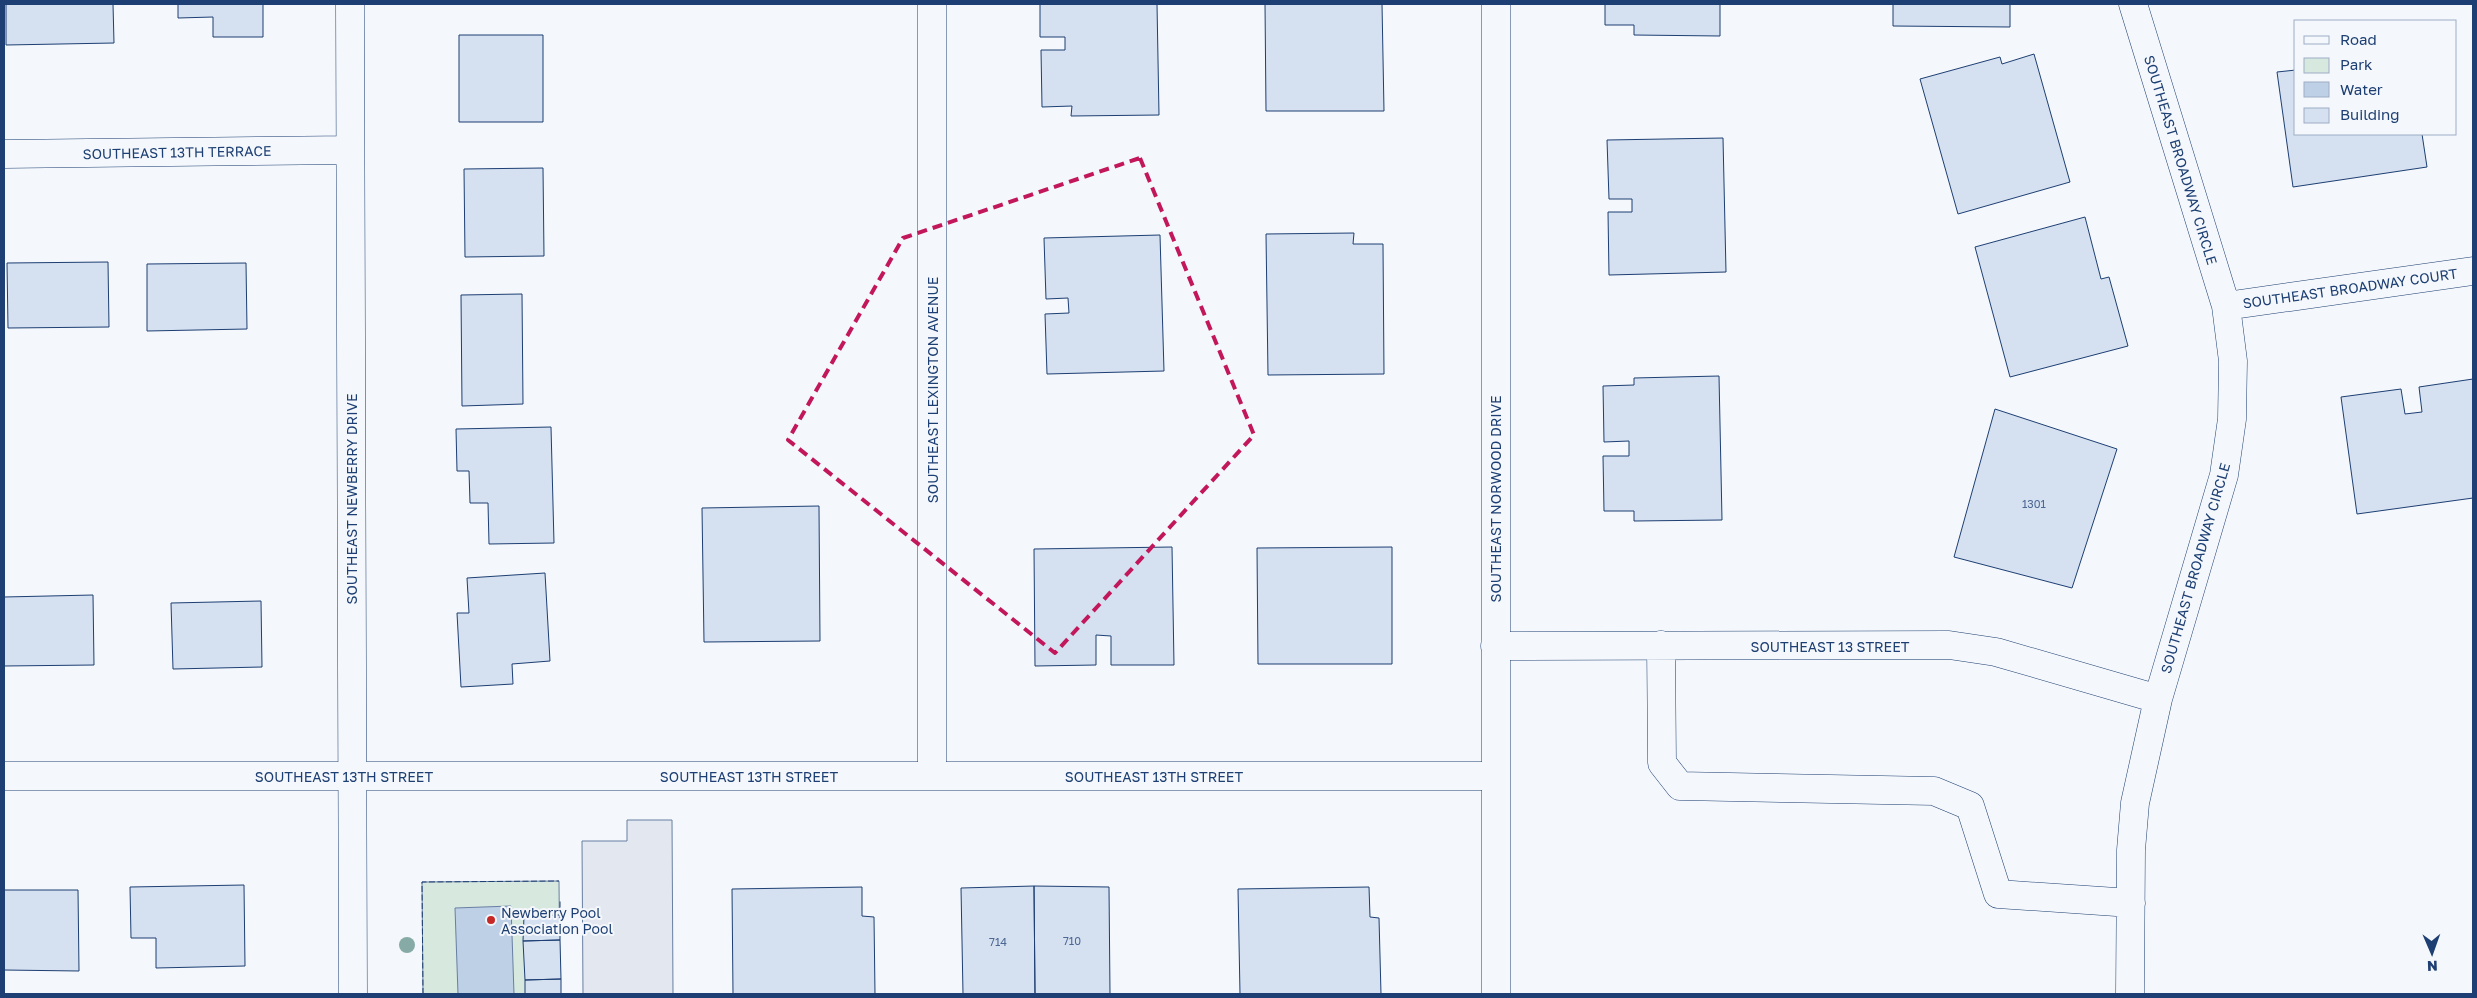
<svg xmlns="http://www.w3.org/2000/svg" width="2477" height="998" viewBox="0 0 2477 998" font-family="'Golos Text',sans-serif">
<style>
.green{fill:#d7e8df;stroke:#687fa3}
.parking{fill:#e3e8f0;stroke:#687fa3}
.water{fill:#bed0e5;stroke:#687fa3}
.building{fill:#d5e0f0;stroke:#1d3f73}
.lines{fill:none;stroke-linecap:round;stroke-linejoin:round}
.minor-casing{stroke:#1d3f73;stroke-width:29}
.minor{stroke:#f4f7fb;stroke-width:28}
.fence{stroke:#1d3f73;stroke-width:1;stroke-dasharray:6 2.5;stroke-linecap:butt}
.tree{fill:#86aba6}
.marked{fill:none;stroke:#c2185b;stroke-width:4;stroke-dasharray:10 6;stroke-linejoin:round}
.poi-dot{fill:#c62828;stroke:#f4f7fb;stroke-width:2}
.labels{text-anchor:middle;dominant-baseline:central;stroke-width:4;stroke-linejoin:round;paint-order:stroke}
.number-label{font-size:11px;fill:#4b6792}
.street-label{font-size:14px;fill:#1d3f73;stroke:#f4f7fb}
.poi-label{font-size:14px;fill:#1d3f73;stroke:#f4f7fb;text-anchor:start}
</style>
<rect width="100%" height="100%" fill="#f4f7fb"/>
<path class="green" d="M559,881l1,113h-137l-1,-112z"/>
<path class="parking" d="M627,820h45l1,174h-90l-1,-153h45z"/>
<path class="water" d="M511,906l3,88h-56l-3,-86z"/>
<path class="building" d="M6,4h107l1,39 -108,2z
M178,4h85v33h-50v-20l-35,1z
M1040,4h117l2,111 -88,1 1,-10 -30,1 -1,-57h24v-13h-25z
M1265,4h117l2,107h-118z
M1605,4h115v32l-86,-1v-10h-29z
M1893,4h117v23l-117,-1z
M459,35h84v87h-84z
M2034,54l36,128 -112,32 -38,-135 80,-22 2,7z
M2296,70v64h126l5,33 -134,20 -16,-115z
M1723,138l3,134 -117,3 -1,-63h24v-13h-23l-2,-59z
M543,168l1,88 -79,1 -1,-88z
M2085,217l16,62 8,-2 19,69 -118,31 -35,-130z
M1354,233l-1,11h30l1,130 -116,1 -2,-141z
M1160,235l4,136 -117,3 -2,-60 24,-1 -1,-15 -22,1 -2,-61z
M108,262l1,65 -101,1 -1,-65z
M246,263l1,66 -100,2v-67z
M522,294l1,110 -61,2 -1,-111z
M1719,376l3,144 -88,1v-10h-30l-1,-55h26v-15l-25,1 -1,-56 31,-1v-7z
M2473,379v119l-116,16 -16,-117 60,-8 4,25 17,-2 -3,-25z
M1995,409l122,40 -45,139 -118,-31z
M551,427l3,116 -65,1 -1,-41h-18l-1,-32h-12l-1,-42z
M819,506l1,135 -116,1 -2,-134z
M1172,547l2,118h-63v-29l-15,-1v30l-61,1 -1,-117z
M1392,547v117h-134l-1,-116z
M545,573l5,88 -38,3 1,20 -52,3 -4,-74h12l-2,-35z
M93,595l1,70 -90,1v-69z
M261,601l1,66 -89,2 -2,-66z
M244,885l1,81 -89,2v-30h-25l-1,-51z
M1034,886l75,1 1,107h-75z
M1034,886l1,108h-72l-2,-106z
M862,887v29l12,1 1,77h-142l-1,-105z
M1369,887l1,30 9,1 2,76h-141l-2,-105z
M4,890h74l1,81 -75,-1z
M560,915v25l-37,1 1,-25z
M560,940l1,39 -36,1 -2,-39z
M561,979v15h-36v-14z"/>
<g class="lines">
<g class="minor-casing">
<path id="minor" d="M350,4l3,990
M1496,4v990
M4,154l346,-4
M2226,306l247,-35
M1661,645l1,118 18,23 254,5 36,15 28,88 133,9
M1495,646l454,-1 47,7 162,47
M932,775v-771
M4,776h1491
M2130,994l1,-144 4,-47 23,-104 66,-224 8,-56 1,-58 -7,-55 -93,-302"/>
</g>
<use href="#minor" class="minor"/>
<path class="fence" d="M560,916v-17
M423,994l-1,-112 137,-1"/>
</g>
<circle class="tree" cx="407" cy="945" r="8"/>
<path class="marked" d="M1140,158l114,277 -199,218 -267,-213 115,-202z"/>
<circle class="poi-dot" cx="491" cy="920" r="5"/>
<g class="labels">
<g class="number-label">
<text x="2034" y="503">1301</text>
<text x="1072" y="940">710</text>
<text x="998" y="941">714</text>
</g>
<g class="street-label">
<text transform="translate(177 152) rotate(-1)">SOUTHEAST 13TH TERRACE</text>
<text transform="translate(2181 160) rotate(73)">SOUTHEAST BROADWAY CIRCLE</text>
<text transform="translate(2350 288) rotate(-8)">SOUTHEAST BROADWAY COURT</text>
<text transform="translate(932 390) rotate(-90)">SOUTHEAST LEXINGTON AVENUE</text>
<text transform="translate(351 499) rotate(-90)">SOUTHEAST NEWBERRY DRIVE</text>
<text transform="translate(1495 499) rotate(-90)">SOUTHEAST NORWOOD DRIVE</text>
<text transform="translate(2195 568) rotate(-74)">SOUTHEAST BROADWAY CIRCLE</text>
<text x="1830" y="646">SOUTHEAST 13 STREET</text>
<text x="344" y="776">SOUTHEAST 13TH STREET</text>
<text x="749" y="776">SOUTHEAST 13TH STREET</text>
<text x="1154" y="776">SOUTHEAST 13TH STREET</text>
</g>
<g class="poi-label">
<text x="501" y="912">Newberry Pool<tspan x="501" dy="16">Association Pool</tspan></text>
</g>
</g>
<rect width="2477" height="998" fill="none" stroke="#1d3f73" stroke-width="10"/>
<rect x="2294" y="20" width="162" height="115" fill="#f4f7fb" stroke="#9eadc5"/>
<rect x="2304" y="36" width="25" height="8" fill="#f4f7fb" stroke="#9eadc5"/>
<text x="2340" y="45" font-size="15" fill="#1d3f73">Road</text>
<rect x="2304" y="58" width="25" height="15" fill="#d7e8df" stroke="#9eadc5"/>
<text x="2340" y="70" font-size="15" fill="#1d3f73">Park</text>
<rect x="2304" y="82" width="25" height="15" fill="#bed0e5" stroke="#9eadc5"/>
<text x="2340" y="95" font-size="15" fill="#1d3f73">Water</text>
<rect x="2304" y="108" width="25" height="15" fill="#d5e0f0" stroke="#9eadc5"/>
<text x="2340" y="120" font-size="15" fill="#1d3f73">Building</text>
<g transform="translate(2432 953) rotate(178)" stroke="#f4f7fb" stroke-width="4" paint-order="stroke">
<path d="M0-4L9 19L0 12L-9 19Z" fill="#1d3f73"/>
<text y="-8" font-size="14" font-weight="bold" text-anchor="middle" fill="#1d3f73">N</text>
</g>
</svg>
